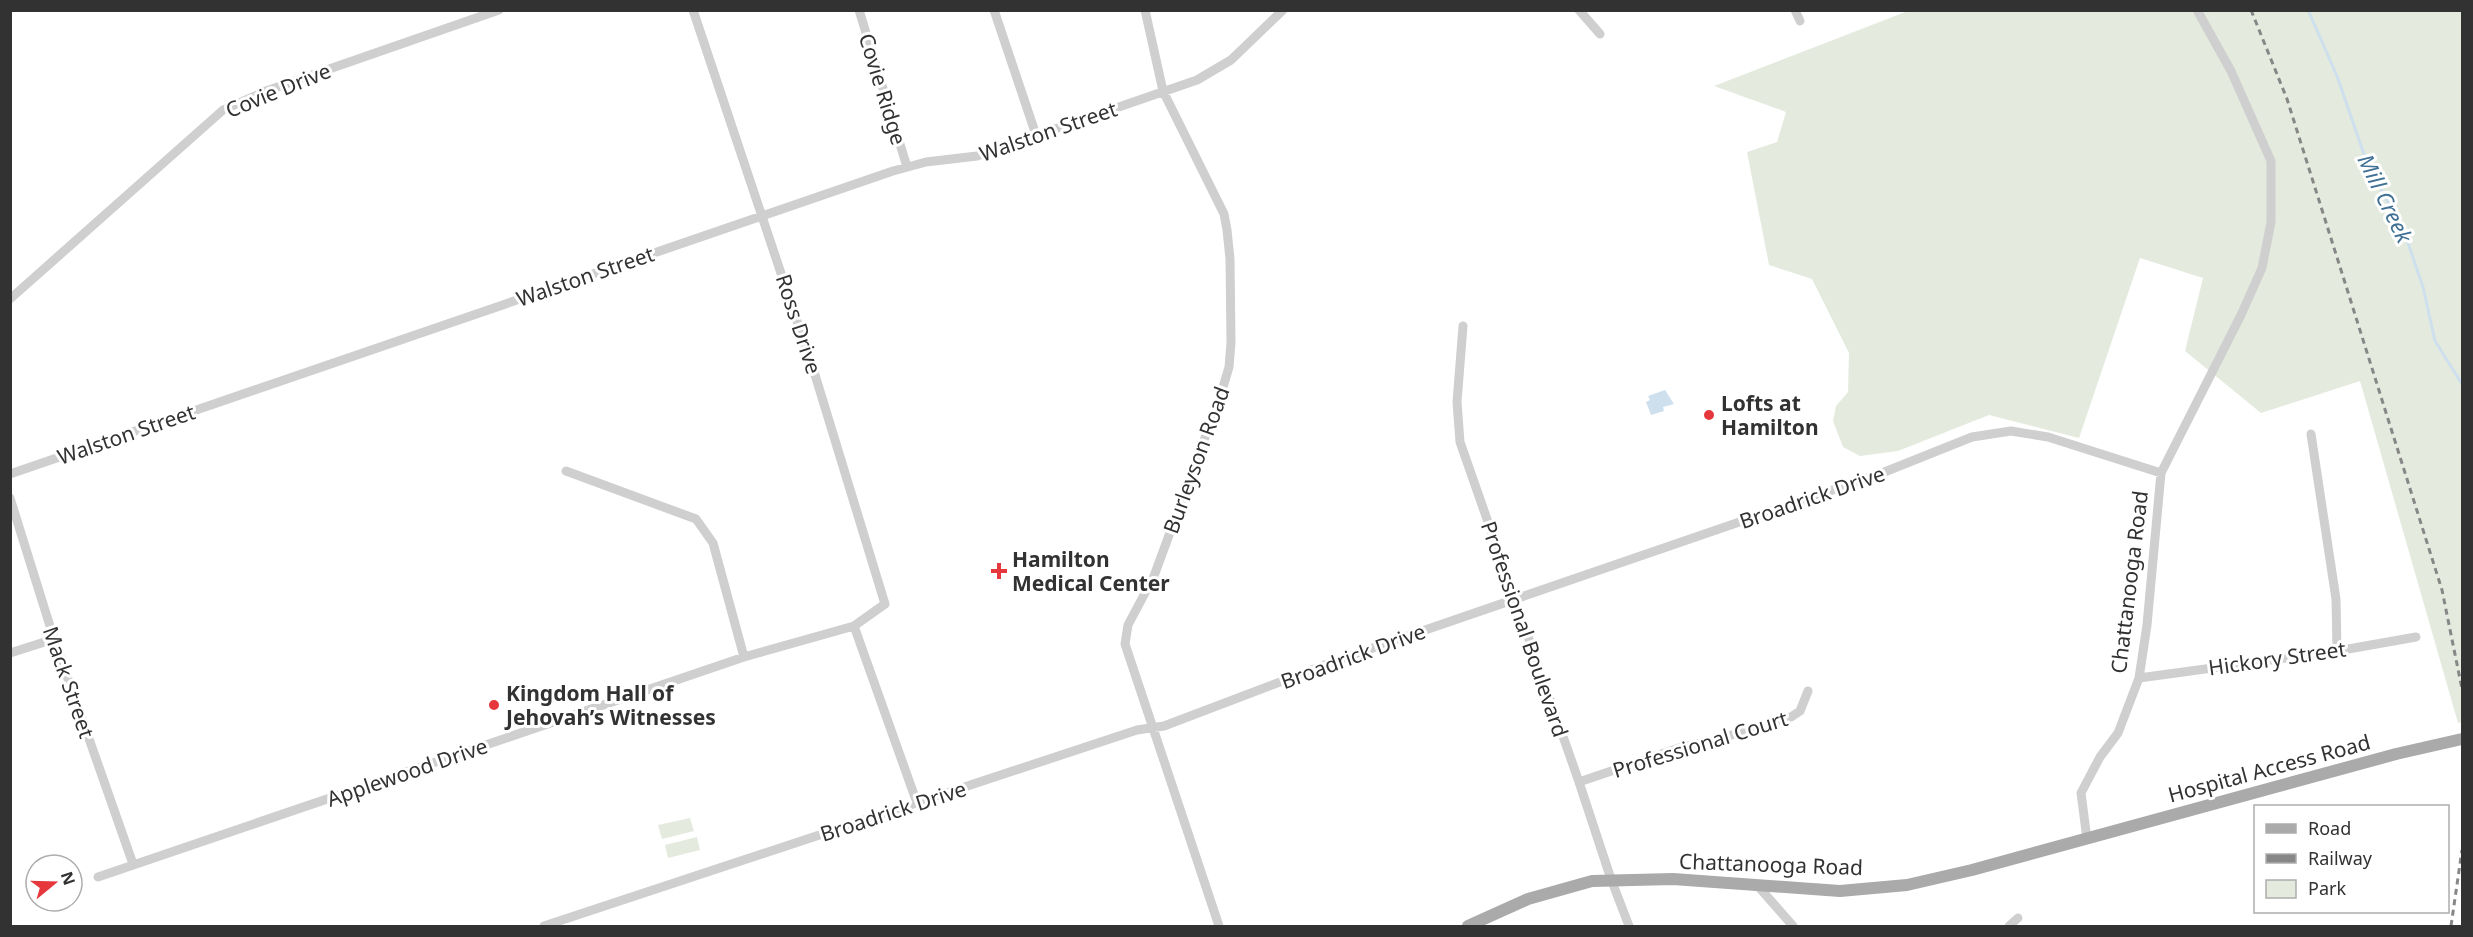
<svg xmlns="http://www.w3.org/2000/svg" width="2473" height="937" viewBox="0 0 2473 937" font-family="'Noto Sans',sans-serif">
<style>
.green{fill:#e4ebde}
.water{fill:#cedfed}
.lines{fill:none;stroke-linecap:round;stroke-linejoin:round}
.stream{stroke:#cedfed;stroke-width:3}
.minor{stroke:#cfcfcf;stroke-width:9}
.major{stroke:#aaa;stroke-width:12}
.rail{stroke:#878787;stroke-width:3;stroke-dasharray:6 4.5;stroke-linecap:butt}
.poi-dot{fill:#e6373c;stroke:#fff;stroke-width:2}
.labels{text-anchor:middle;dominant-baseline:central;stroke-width:6;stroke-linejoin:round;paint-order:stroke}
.street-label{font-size:21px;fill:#323232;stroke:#fff}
.poi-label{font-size:21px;font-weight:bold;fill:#323232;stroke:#fff;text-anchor:start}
.water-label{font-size:22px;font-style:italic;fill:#3f7095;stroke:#fff}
</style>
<rect width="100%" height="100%" fill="#fff"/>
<path class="green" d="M1908,11h554v711l-4,1 -98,-342 -99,32 -76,-62 18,-73 -63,-20 -61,180 -90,-23 -91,36 -38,5 -17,-9 -10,-26 3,-15 12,-14 1,-39 -37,-74 -43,-14 -22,-113 30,-10 9,-30 -72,-26z
M690,818l4,13 -32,8 -4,-14z
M697,837l3,13 -32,8 -3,-13z"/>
<path class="water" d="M1665,390l9,14 -11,3 1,4 -13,4 -5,-13 4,-2 -2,-4z"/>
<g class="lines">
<path class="stream" d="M2308,10l29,66 30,87 38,71 18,53 12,54 27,43"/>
<path class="minor" d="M859,10l48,157
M994,10l42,125
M1145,10l18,81 61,123 3,16 3,29 1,84 -2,24 -8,27 -67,182 -26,49 -3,19 94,282
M1579,10l21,24
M1795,10l5,11
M10,299l213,-189 43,-19 233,-81
M1463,326l-6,76 3,40 119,340 32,97 18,47
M2311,434l25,165 1,52
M566,471l130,48 17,24 31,114
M10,474l883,-303 33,-9 51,-6 220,-76 34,-20 52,-50
M10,498l44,141 79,225
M854,626l63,177
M10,653l44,-14
M2139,678l198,-27 79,-14
M1579,782l100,-34 36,-8 76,-23 9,-6 8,-20
M2087,839l-6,-46 19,-36 18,-24 21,-55 8,-53 14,-152 80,-158 21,-47 9,-46v-61l-40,-90 -34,-61
M98,877l646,-220 110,-31 31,-22 -69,-226 -123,-368
M1757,885l36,41
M544,926l593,-196 27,-4 174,-66 544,-187 90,-36 39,-6 37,6 113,36
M2009,926l9,-8"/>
<path class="major" d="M1468,926l60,-27 64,-18 81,-2 167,12 67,-6 65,-15 424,-116 66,-15"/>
<path class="rail" d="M2251,10l36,89 155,491 20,99
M2451,926l11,-76"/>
</g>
<g class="poi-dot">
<circle cx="1709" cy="415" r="6"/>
<path d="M996 562h6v6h6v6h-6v6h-6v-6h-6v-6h6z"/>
<circle cx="494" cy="705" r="6"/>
</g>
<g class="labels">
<g class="street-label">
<text transform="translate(883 89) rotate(73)">Covie Ridge</text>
<text transform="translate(278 90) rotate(-22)">Covie Drive</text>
<text transform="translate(1048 131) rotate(-19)">Walston Street</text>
<text transform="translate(585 276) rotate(-19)">Walston Street</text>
<text transform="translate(799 324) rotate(72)">Ross Drive</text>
<text transform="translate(126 434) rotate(-19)">Walston Street</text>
<text transform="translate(1196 460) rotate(-70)">Burleyson Road</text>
<text transform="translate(1812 497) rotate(-19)">Broadrick Drive</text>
<text transform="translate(2129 582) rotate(-83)">Chattanooga Road</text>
<text transform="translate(1525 629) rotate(71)">Professional Boulevard</text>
<text transform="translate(1353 656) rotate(-20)">Broadrick Drive</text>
<text transform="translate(2277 658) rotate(-8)">Hickory Street</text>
<text transform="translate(69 682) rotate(71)">Mack Street</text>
<text transform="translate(1700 744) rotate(-17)">Professional Court</text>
<text transform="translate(2269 768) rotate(-15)">Hospital Access Road</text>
<text transform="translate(407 772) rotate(-19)">Applewood Drive</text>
<text transform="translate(893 811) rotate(-18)">Broadrick Drive</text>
<text transform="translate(1771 864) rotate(2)">Chattanooga Road</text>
</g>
<g class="poi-label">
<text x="1721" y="403">Lofts at<tspan x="1721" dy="24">Hamilton</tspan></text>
<text x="1012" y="559">Hamilton<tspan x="1012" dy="24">Medical Center</tspan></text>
<text x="506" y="693">Kingdom Hall of<tspan x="506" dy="24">Jehovah’s Witnesses</tspan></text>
</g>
<g class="water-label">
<text transform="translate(2386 198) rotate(64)">Mill Creek</text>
</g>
</g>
<rect width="2473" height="937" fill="none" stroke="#323232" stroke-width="24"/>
<rect x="2254" y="805" width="195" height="108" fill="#ffffff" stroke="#adadad" stroke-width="1.5"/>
<rect x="2266" y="824" width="30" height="9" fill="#aaaaaa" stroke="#adadad" stroke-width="1.5"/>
<text x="2308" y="835" font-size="18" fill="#323232">Road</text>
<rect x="2266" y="854" width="30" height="9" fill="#878787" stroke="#adadad" stroke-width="1.5"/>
<text x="2308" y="865" font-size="18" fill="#323232">Railway</text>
<rect x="2266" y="880" width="30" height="18" fill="#e4ebde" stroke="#adadad" stroke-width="1.5"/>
<text x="2308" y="895" font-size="18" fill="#323232">Park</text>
<g transform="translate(54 883) rotate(71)"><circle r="28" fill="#ffffff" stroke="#adadad" stroke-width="1.5"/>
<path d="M0-4.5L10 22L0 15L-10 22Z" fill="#e6373c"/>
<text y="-9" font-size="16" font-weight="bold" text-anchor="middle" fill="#323232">N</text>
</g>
</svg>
